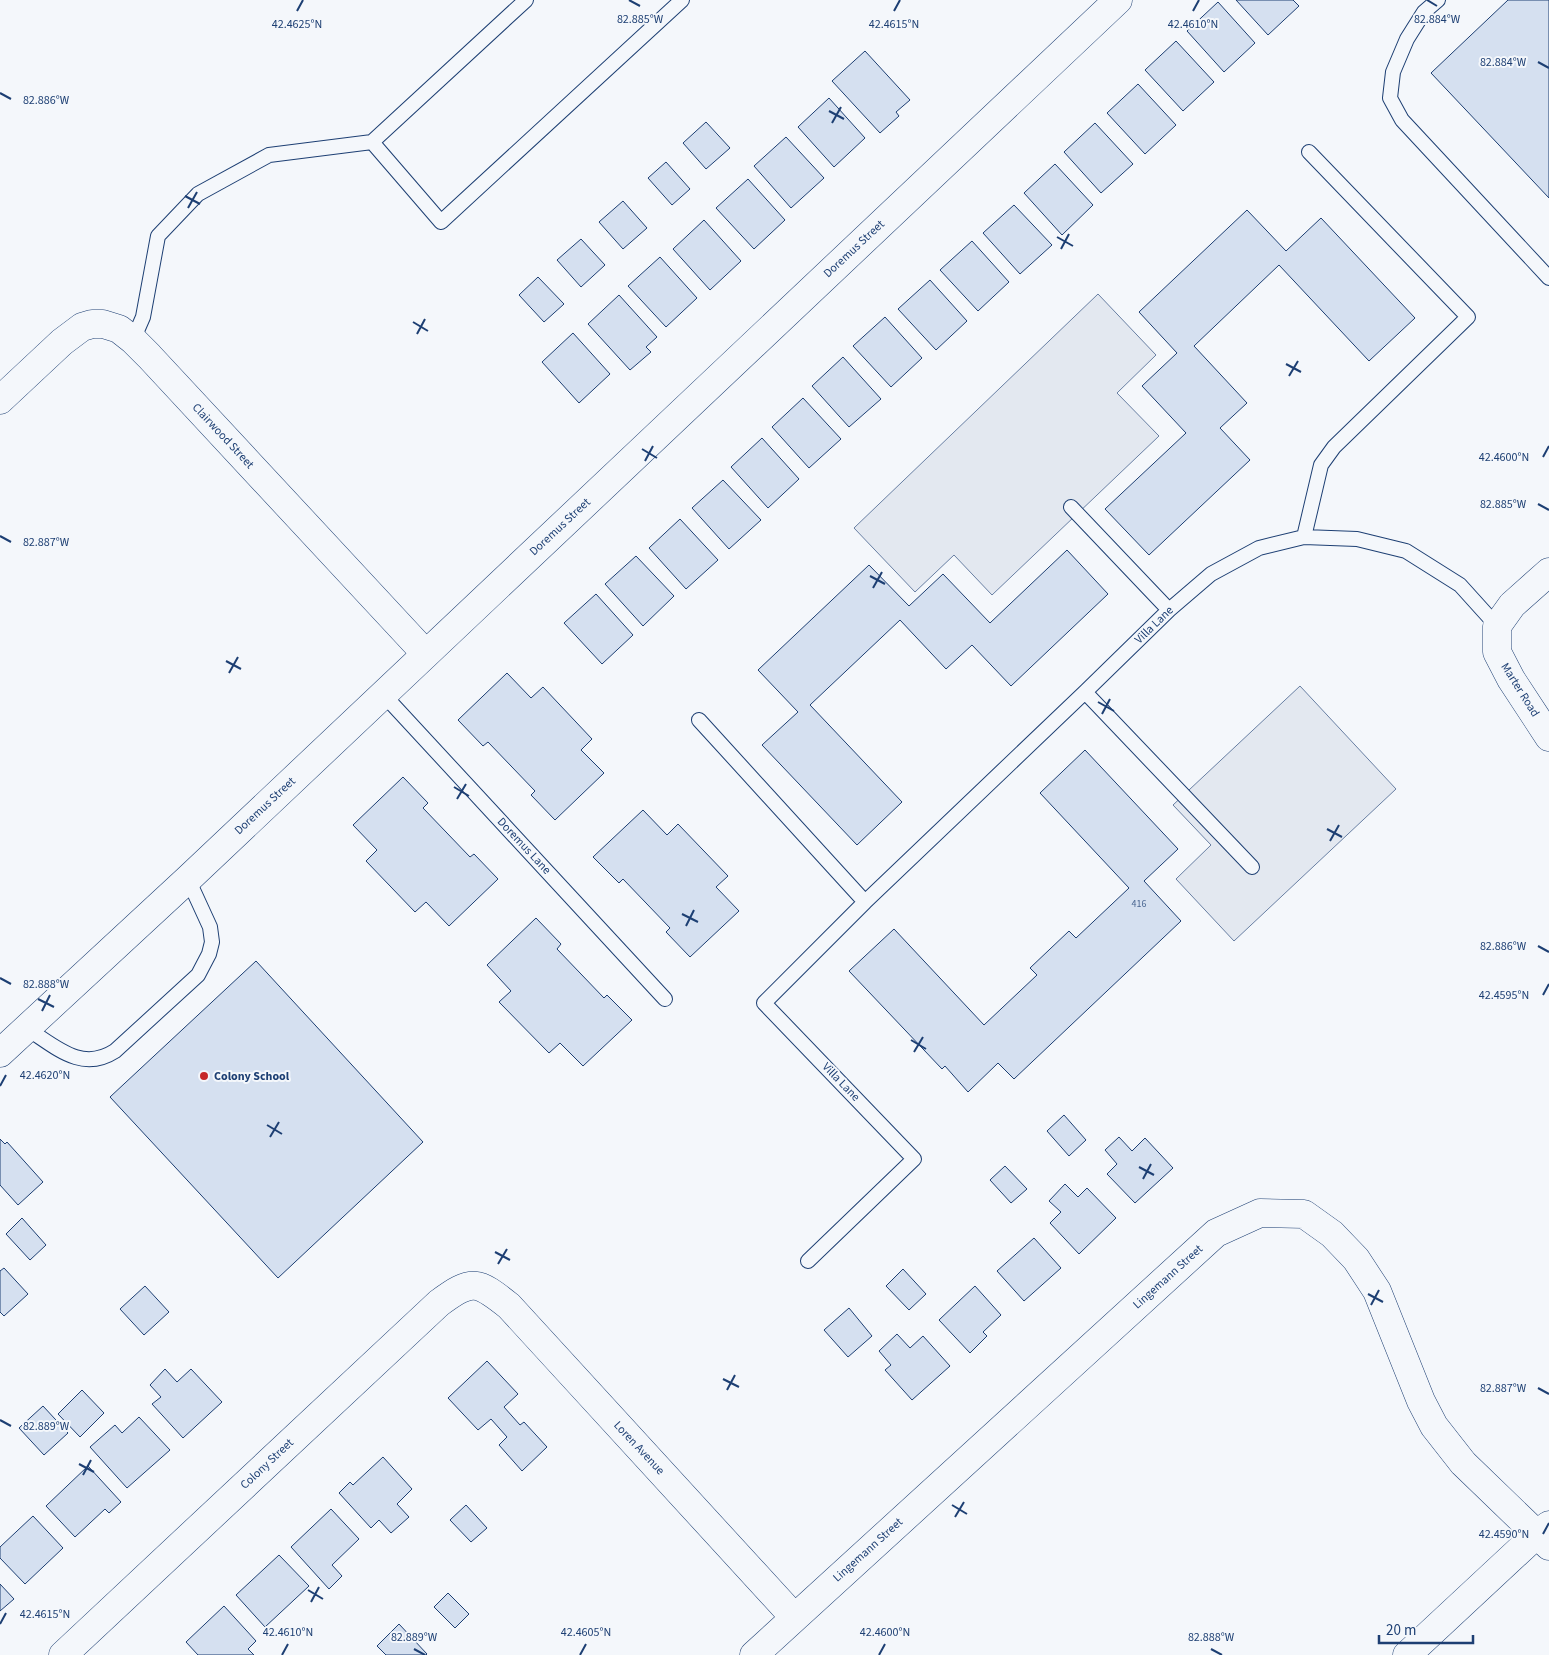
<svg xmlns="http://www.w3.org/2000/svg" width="1549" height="1655" viewBox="0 0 1549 1655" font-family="'Source Sans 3',sans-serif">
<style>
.parking{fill:#e3e8f0;stroke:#687fa3}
.building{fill:#d5e0f0;stroke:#1d3f73}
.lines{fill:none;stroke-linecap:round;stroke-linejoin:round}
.service-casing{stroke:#1d3f73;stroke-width:16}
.minor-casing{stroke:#1d3f73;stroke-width:29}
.tertiary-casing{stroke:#1d3f73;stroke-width:29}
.service{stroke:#f4f7fb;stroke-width:14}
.minor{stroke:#f4f7fb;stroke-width:28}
.tertiary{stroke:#f4f7fb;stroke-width:28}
.ticks{fill:none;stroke:#1d3f73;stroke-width:2}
.poi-dot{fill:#c62828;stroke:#f4f7fb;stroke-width:2}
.labels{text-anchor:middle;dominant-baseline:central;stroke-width:4;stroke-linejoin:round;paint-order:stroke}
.number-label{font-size:10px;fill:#4b6792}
.street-label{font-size:12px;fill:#1d3f73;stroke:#f4f7fb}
.poi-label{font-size:12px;font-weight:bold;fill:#1d3f73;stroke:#f4f7fb;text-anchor:start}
.ticks-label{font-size:12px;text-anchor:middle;fill:#1d3f73;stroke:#f4f7fb;stroke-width:4;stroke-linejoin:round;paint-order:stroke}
</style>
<rect width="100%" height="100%" fill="#f4f7fb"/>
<path class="parking" d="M1098,294l58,61 -39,38 42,43 -167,159 -38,-40 -39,37 -61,-64z
M1300,686l96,103 -162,152 -58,-62 35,-34 -38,-40z"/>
<path class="building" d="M1236,0h57l6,6 -31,29z
M1508,0h41v198l-118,-125z
M1218,2l37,41 -31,29 -37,-41z
M1176,41l38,41 -31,29 -38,-41z
M865,51l45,49 -14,12 3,4 -19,17 -48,-52z
M1138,84l38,41 -31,29 -38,-41z
M829,98l36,40 -31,29 -36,-40z
M706,122l24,26 -24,21 -23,-26z
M1095,123l38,41 -32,29 -37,-41z
M786,137l38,41 -33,30 -37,-42z
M666,162l24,27 -18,16 -24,-27z
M1055,164l38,41 -31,30 -38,-42z
M748,179l37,41 -31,29 -38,-41z
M623,201l24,27 -24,21 -24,-27z
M1014,205l38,40 -32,29 -37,-41z
M1247,210l39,41 35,-33 94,100 -46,43 -90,-96 -85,81 53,57 -27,25 30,32 -101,95 -44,-46 81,-76 -44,-47 35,-33 -38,-41z
M704,220l37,41 -31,29 -37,-41z
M581,239l24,26 -24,22 -24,-27z
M972,241l37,41 -31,29 -38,-41z
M660,257l37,41 -31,29 -38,-41z
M538,277l26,27 -20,18 -25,-27z
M930,280l37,41 -31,29 -38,-41z
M619,295l38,42 -11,10 5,5 -21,18 -42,-46z
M885,317l37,41 -31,29 -38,-41z
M573,333l37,41 -31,29 -37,-41z
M843,357l38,42 -32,28 -37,-41z
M803,398l38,41 -32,29 -37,-41z
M762,438l37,41 -31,29 -37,-41z
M723,480l38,40 -32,29 -37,-41z
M680,519l38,41 -32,29 -37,-41z
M1067,550l41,44 -97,92 -39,-41 -26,24 -46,-49 -90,85 92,97 -45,43 -95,-100 36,-33 -40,-42 111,-105 40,41 34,-32 47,49z
M636,556l38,40 -31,30 -38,-42z
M596,594l37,41 -31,29 -38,-41z
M507,673l24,25 12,-11 49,52 -11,11 23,23 -49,47 -24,-25 4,-4 -47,-49 -5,4 -25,-26z
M1085,750l93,99 -34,32 37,40 -167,158 -16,-16 -30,29 -23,-26 -3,3 -93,-98 45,-42 90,96 53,-50 -7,-7 39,-37 7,7 53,-50 -89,-95z
M403,777l25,26 -5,5 47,49 4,-3 24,25 -49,47 -23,-24 -11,10 -49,-51 11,-11 -24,-25z
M643,810l24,25 11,-11 50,52 -12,11 23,24 -49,46 -24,-25 4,-4 -47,-49 -4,4 -26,-26z
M536,918l25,26 -4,5 47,49 3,-3 25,25 -49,46 -23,-23 -11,10 -50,-51 12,-11 -24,-26z
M256,961l167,181 -145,136 -168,-181z
M1064,1115l22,25 -17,16 -22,-25z
M1119,1137l13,14 13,-13 28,30 -38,35 -28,-29 10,-10 -12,-14z
M0,1139l5,5 2,-2 36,40 -25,23 -18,-20z
M1005,1166l22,23 -16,14 -21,-23z
M1065,1184l13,13 9,-9 29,30 -37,36 -29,-31 11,-11 -12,-11z
M22,1218l24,27 -16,15 -24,-26z
M1034,1238l27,30 -37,33 -27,-30z
M4,1268l24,26 -24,22 -4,-4v-41z
M903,1269l23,25 -17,16 -23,-24z
M145,1286l24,26 -25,23 -24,-26z
M975,1286l26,29 -18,17 4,4 -17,17 -31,-33z
M849,1308l23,28 -24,21 -24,-27z
M897,1334l13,14 13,-12 27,30 -38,34 -27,-30 6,-5 -12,-14z
M487,1361l31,33 -14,13 16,18 4,-3 23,25 -25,24 -23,-26 8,-8 -16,-18 -13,11 -30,-32z
M165,1369l12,13 14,-13 31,33 -39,36 -31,-34 9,-7 -11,-12z
M82,1390l22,23 -24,24 -22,-23z
M43,1406l25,27 -24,22 -25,-27z
M139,1417l31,33 -43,38 -37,-41 25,-22 7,8z
M383,1457l29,32 -15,15 12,13 -18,16 -12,-13 -8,8 -32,-35 11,-11 3,3z
M88,1466l33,36 -12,11 -4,-4 -30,28 -29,-31z
M466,1505l21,23 -16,14 -21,-22z
M331,1509l28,30 -27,26 10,11 -13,13 -38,-42z
M33,1516l30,32 -38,36 -25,-26v-11z
M279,1555l30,31 -44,41 -29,-32z
M0,1584l14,15 -14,12z
M448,1593l21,21 -14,14 -21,-21z
M224,1606l32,35 -8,8 6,6h-56l-12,-13z
M399,1624l28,30 -1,1h-40l-9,-9z"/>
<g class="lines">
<g class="service-casing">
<path id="service" d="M1438,0l-14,12 -17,27 -14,33 -3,26 12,22 147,158
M372,142l69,80 241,-222
M133,340l10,-23 15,-81 40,-42 71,-39 103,-13 154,-142
M1071,507l98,103
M1304,537l17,-72 13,-18 134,-130 -159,-165
M1085,692l167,175
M383,694l282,305
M699,720l166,182
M26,1028c29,18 55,45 89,23l83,-76 11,-21 3,-12 -2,-15 -22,-48
M808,1261l106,-102 -150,-156 101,-101 220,-210 84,-82 42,-36 48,-26 45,-11 53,2 49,12 54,34 37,41"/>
</g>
<g class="minor-casing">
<path id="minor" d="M0,400l62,-58 20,-15 10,-3h11l16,5 14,11 16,16 277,298
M0,1053l188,-174 930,-879
M63,1655l376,-352c33,-25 39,-22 70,3l285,311
M754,1655l462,-422 44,-20 44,1 28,20 24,25 21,32 44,110 13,25 29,37 86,83
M1407,1655l130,-121 12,-9"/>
</g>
<g class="tertiary-casing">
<path id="tertiary" d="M1549,572l-37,33 -15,21v26l14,27 38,58"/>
</g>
<use href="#service" class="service"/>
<use href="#minor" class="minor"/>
<use href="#tertiary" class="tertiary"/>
</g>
<path class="ticks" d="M629,0l11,6M1427,0l10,6M297,11l6,-11M894,11l6,-11M1193,11l6,-11M1538,62l11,6M0,93l11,6M829,111l15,8M832,123l9,-16M185,196l15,8M188,208l9,-16M1057,237l16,9M1061,249l8,-15M413,322l15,9M417,334l8,-15M1286,364l15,8M1289,376l9,-15M642,449l15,9M1543,457l6,-11M645,461l8,-15M1538,504l11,6M0,536l11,6M870,576l15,8M873,588l9,-16M226,661l15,8M229,673l9,-16M1098,702l16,9M1102,714l8,-15M454,787l15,9M457,799l9,-15M1327,829l15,8M1330,841l9,-16M682,914l16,8M686,926l8,-16M1538,946l11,6M0,978l11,6M1543,995l6,-11M38,999l16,8M42,1011l8,-16M911,1040l15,9M914,1052l9,-15M0,1086l6,-11M267,1125l15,9M270,1137l9,-15M1139,1167l15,8M1143,1179l8,-15M495,1252l15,8M498,1264l9,-15M1368,1294l15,8M1371,1305l8,-15M723,1379l16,8M1538,1388l11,6M727,1390l8,-15M0,1420l11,6M79,1464l15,8M83,1475l8,-15M952,1505l15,9M955,1517l9,-15M1543,1534l6,-11M308,1590l15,9M311,1602l8,-15M0,1624l6,-11M414,1649l11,6M1211,1649l11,6M282,1655l6,-11M580,1655l6,-11M879,1655l6,-11"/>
<circle class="poi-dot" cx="204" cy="1076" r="5"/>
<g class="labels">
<g class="number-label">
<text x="1139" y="904">416</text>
</g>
<g class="street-label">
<text transform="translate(854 249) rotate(-43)">Doremus Street</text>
<text transform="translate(223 436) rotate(47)">Clairwood Street</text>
<text transform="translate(560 527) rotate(-43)">Doremus Street</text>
<text transform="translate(1154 625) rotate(-44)">Villa Lane</text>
<text transform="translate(1520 690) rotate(58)">Marter Road</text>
<text transform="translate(265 806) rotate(-43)">Doremus Street</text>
<text transform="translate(524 846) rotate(47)">Doremus Lane</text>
<text transform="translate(841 1082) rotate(46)">Villa Lane</text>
<text transform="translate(1168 1277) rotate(-42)">Lingemann Street</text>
<text transform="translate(639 1448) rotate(47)">Loren Avenue</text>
<text transform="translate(267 1464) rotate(-43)">Colony Street</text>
<text transform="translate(868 1550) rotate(-42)">Lingemann Street</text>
</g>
<g class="poi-label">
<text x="214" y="1076">Colony School</text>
</g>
</g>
<g class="ticks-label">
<text x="1437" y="23">82.884°W</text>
<text x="640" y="23">82.885°W</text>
<text x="297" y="28">42.4625°N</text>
<text x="894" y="28">42.4615°N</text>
<text x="1193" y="28">42.4610°N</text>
<text x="1503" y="66">82.884°W</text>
<text x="46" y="104">82.886°W</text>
<text x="1504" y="461">42.4600°N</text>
<text x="1503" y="508">82.885°W</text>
<text x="46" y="546">82.887°W</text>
<text x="1503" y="950">82.886°W</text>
<text x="46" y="988">82.888°W</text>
<text x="1504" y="999">42.4595°N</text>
<text x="45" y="1079">42.4620°N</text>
<text x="1503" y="1392">82.887°W</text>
<text x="46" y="1430">82.889°W</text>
<text x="1504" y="1538">42.4590°N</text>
<text x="45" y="1618">42.4615°N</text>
<text x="288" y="1636">42.4610°N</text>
<text x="586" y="1636">42.4605°N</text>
<text x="885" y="1636">42.4600°N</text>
<text x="414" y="1641">82.889°W</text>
<text x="1211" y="1641">82.888°W</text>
</g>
<path d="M1379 1635v8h94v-8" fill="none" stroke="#1d3f73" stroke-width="2.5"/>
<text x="1386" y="1635" font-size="15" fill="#1d3f73" stroke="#f4f7fb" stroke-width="4" paint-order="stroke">20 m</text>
</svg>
